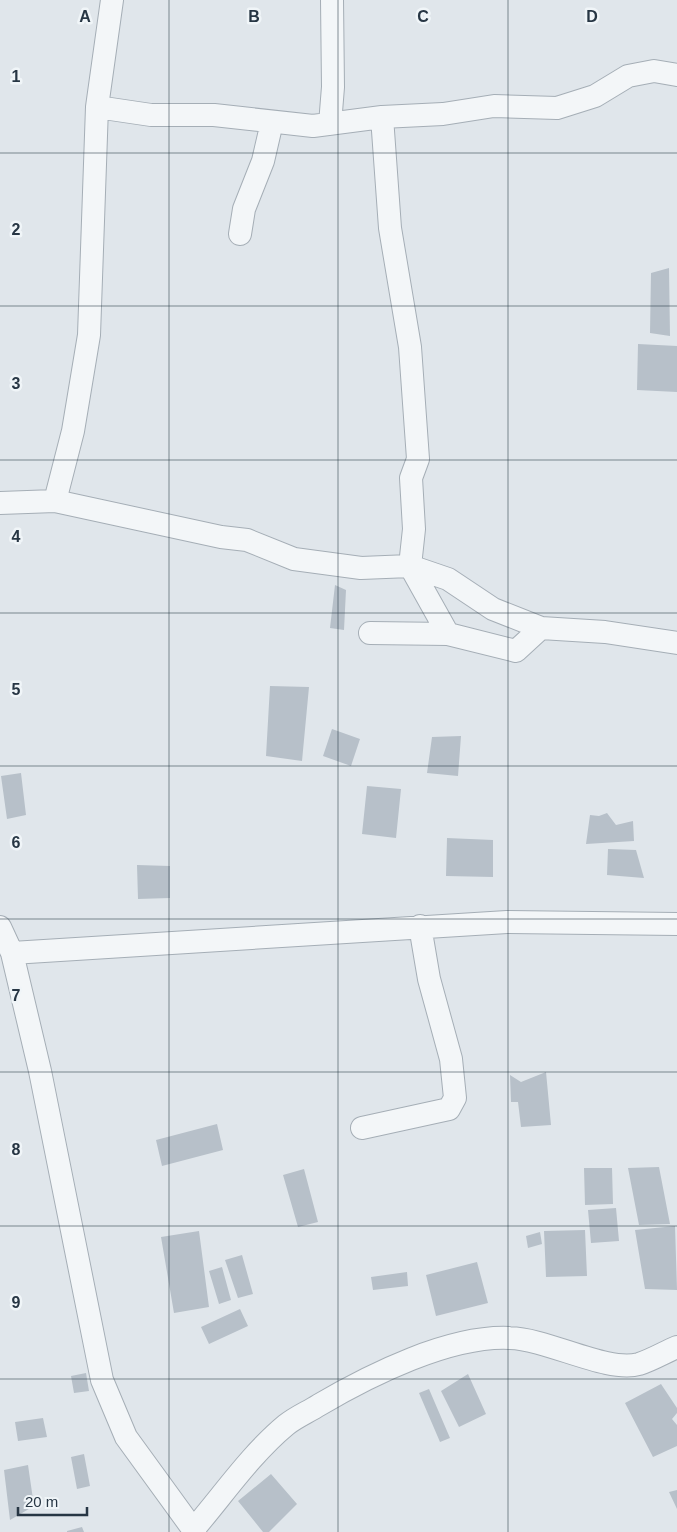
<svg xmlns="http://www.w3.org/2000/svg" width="677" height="1532" viewBox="0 0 677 1532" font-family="Helvetica,sans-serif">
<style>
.building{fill:#b7c0c9}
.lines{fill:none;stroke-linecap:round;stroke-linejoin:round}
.minor-casing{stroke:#a5aeb6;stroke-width:24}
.minor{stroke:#f3f6f8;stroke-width:22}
.grid{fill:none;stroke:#273644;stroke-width:1;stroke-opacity:0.55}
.grid-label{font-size:16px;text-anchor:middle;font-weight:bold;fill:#273644;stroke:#f0f5f8;stroke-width:5;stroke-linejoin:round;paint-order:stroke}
</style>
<rect width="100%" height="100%" fill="#e0e6eb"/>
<path class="building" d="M669,268l1,68 -20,-3 1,-60z
M638,344l39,2v46l-40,-2z
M335,585l11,5 -2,40 -14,-2z
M270,686l39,1 -7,74 -36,-5z
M332,729l28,10 -9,27 -28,-10z
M461,736l-3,40 -31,-3 5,-36z
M21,773l5,42 -19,4 -6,-43z
M367,786l34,3 -5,49 -34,-4z
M607,813l9,12 17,-4 1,20 -48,3 4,-29 9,1z
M447,838l46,2v37l-47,-1z
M608,849l28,1 8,28 -37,-3z
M137,865l33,1v32l-32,1z
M546,1072l5,53 -30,2 -3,-25h-7l-1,-27 11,7z
M217,1124l6,26 -61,16 -6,-26z
M659,1167l11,57 -31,1 -11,-57z
M584,1168h28l1,36 -28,1z
M304,1169l14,53 -20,5 -15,-52z
M616,1208l3,33 -28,2 -3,-33z
M675,1226l2,64 -32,-1 -10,-59z
M585,1230l2,46 -41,1 -2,-46z
M199,1231l10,76 -35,6 -13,-76z
M540,1232l2,12 -14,4 -2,-12z
M242,1255l11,39 -15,4 -13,-38z
M477,1262l11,41 -52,13 -10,-41z
M222,1267l9,33 -12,4 -10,-33z
M407,1272l1,14 -35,4 -2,-13z
M240,1309l8,17 -39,18 -8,-17z
M86,1373l3,18 -15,2 -3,-17z
M468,1374l18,40 -27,13 -18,-36z
M661,1384l16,24v5l-5,6 5,6v21l-24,11 -28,-54z
M429,1389l21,49 -10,4 -21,-49z
M43,1418l4,19 -29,4 -3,-19z
M84,1454l6,32 -13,3 -6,-32z
M28,1465l6,41 -24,14 -6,-50z
M271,1474l26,30 -28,28h-6l-25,-31z
M677,1490v19l-8,-17z
M82,1527l2,5h-17v-1z"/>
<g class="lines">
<g class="minor-casing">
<path id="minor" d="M97,107l54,8h63l99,11 69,-9 61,-3 51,-8 63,2 38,-12 33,-20 26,-5 23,4
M382,117l8,111 20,119 8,112 -7,19 3,51 -4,37 38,68
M330,124l3,-37 -1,-87
M240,234l4,-25 19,-48 9,-39
M55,501l18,-70 16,-96 8,-228 15,-107
M0,503l55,-2 166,36 26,3 47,19 67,9 49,-2 38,13 45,30 48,19 64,4 72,11
M370,633l78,1 68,17 25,-23
M0,927l12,26 28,118 62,309 24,57 69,95
M12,953l495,-31 170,2
M362,1128l87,-19 6,-11 -4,-39 -22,-80 -9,-53
M193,1530c30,-35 58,-76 93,-105 10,-8 22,-13 33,-20 51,-30 131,-70 191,-67 38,1 97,35 129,26 13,-4 26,-12 38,-17"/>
</g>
<use href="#minor" class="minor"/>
</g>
<path class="grid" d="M169,0v1532M338,0v1532M508,0v1532M0,153h677M0,306h677M0,460h677M0,613h677M0,766h677M0,919h677M0,1072h677M0,1226h677M0,1379h677"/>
<g class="grid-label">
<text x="85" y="22">A</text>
<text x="254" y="22">B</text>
<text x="423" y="22">C</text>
<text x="592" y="22">D</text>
<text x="16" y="82">1</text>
<text x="16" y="235">2</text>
<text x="16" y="389">3</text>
<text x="16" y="542">4</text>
<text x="16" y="695">5</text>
<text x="16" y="848">6</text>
<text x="16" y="1001">7</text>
<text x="16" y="1155">8</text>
<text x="16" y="1308">9</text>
</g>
<path d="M18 1507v8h69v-8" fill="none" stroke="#273644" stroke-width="2.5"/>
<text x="25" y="1507" font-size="15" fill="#273644" stroke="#f0f5f8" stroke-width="4" paint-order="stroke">20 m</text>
</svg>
